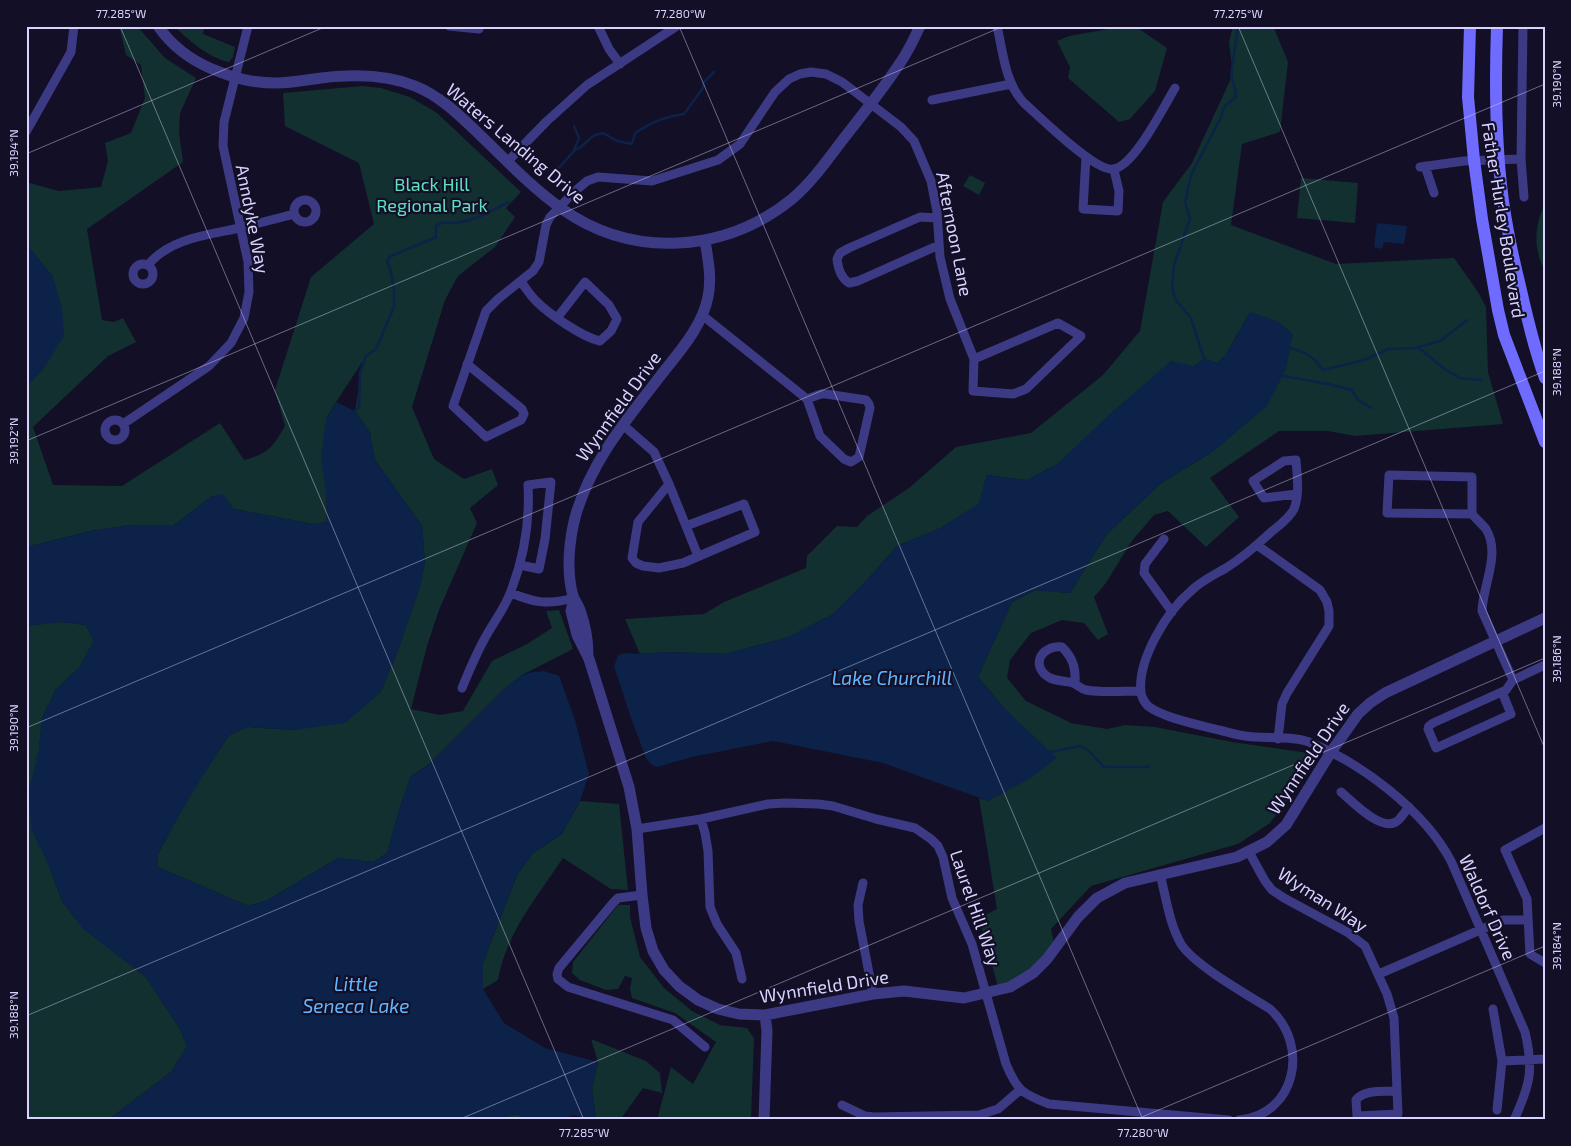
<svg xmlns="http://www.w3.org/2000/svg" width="1571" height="1146" viewBox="0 0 1571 1146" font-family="'Exo 2',sans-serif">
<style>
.green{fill:#12302f}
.water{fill:#0c2248}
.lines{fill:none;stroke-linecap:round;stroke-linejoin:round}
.stream{stroke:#0c2248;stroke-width:2.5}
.minor{stroke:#3d3a85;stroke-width:9}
.tertiary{stroke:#3d3a85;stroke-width:11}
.secondary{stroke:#6f6bff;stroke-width:12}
.ticks{fill:none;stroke:#d9d4ff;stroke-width:1;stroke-opacity:0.45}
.labels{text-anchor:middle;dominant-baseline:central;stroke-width:4.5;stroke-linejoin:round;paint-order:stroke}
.street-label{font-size:18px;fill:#d9d4ff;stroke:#130f26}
.park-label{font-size:18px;fill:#5fe0c0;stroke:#130f26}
.water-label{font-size:19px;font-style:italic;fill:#62b6ff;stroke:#130f26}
.neatline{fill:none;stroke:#d9d4ff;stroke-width:2}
.ticks-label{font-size:12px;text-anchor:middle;fill:#d9d4ff}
</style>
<rect width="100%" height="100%" fill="#130f26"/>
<path class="green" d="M119,26h18l28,32 31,20 -16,35 -1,19 4,30 -96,67 15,91 12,2 9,-4 13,24 -28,14 -75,71 20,58 69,1 98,-63 24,37c25,-7 28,-12 41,-34l-10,-36 36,-113 63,-53 -15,-61 -74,-37 -2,-33 79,-7 19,2 29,9 27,16 84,79 -15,16 9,9 -20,30 -37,29 -13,24 -33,107 22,52 30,20 28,-10 6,16 -28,23 7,15 -38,87 -12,36 -16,63 29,6 23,-4 29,-50 35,-17 25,-16 -6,-17 13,-1 14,39 -51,26 -19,15 -75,75 -17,11 -11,31 -13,46 -14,9 -35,-4 -72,43 -18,5 -90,-39v-13l9,-16v-8l62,-95 19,-8 47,3 85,-37 17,-40 23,-67 5,-24 -3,-36 -47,-66 -5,-27 -15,-22 8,-50 -27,41 -10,17 1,103 -14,2 -79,-15 -22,-13 -38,29h-43l-40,6 -65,16v-161l27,-109 -27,-33v-62l33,9 42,-4 7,-26 -3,-18 26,-10 14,-35 -4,-33 -15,-10z
M174,26h30l-1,8 32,13 -2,10 -4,5c-22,-5 -39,-21 -55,-36z
M1125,26h10l32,22 -12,43 -25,28 -11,3 -51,-44 2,-11 -13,-26 12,-5z
M1233,26h41v2l14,34 -8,70 -38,12 -11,81 105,39 118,-6 24,34 8,15 2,65 15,52 -148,12 -27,-5h-49l-69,47 29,39 -33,30 -38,-36 -14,4 -23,27 -25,41 -12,14 14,37 -10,6 -14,-17 -22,-3 -31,13 -21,27 -3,18 19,23 45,22 36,6 18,-4 30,2 77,15 77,11 8,6 -47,64 -32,21 -147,42 -40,43 4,18 -22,26 -34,17 -20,-72 18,-9 -18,-111 9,3 17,-92 -27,-32 34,-75 23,-12 35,3 36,-58 54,-51 55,-34 35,-138 -25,44 -8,7 -13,-4 -11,7 -136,98 -30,16 -40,-5 -8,29 -38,24 -44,18 -29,33 -35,35 -44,23 -64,17 -58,-2 -27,2 -15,-35 79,-5 20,-12 82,-34 1,-12 30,-30 20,1 10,-11 42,-28 47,-41 75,-14 72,-58 37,-44 23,-129 29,-39 41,-89 -4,-32z
M970,175l15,8 -6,12 -16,-9z
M1301,178l57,5 -3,40 -58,-5z
M1545,204v67c-12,-22 -11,-45 0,-67z
M60,622l26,3 8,16 -15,27 -23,21 -14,29 -3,30 10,118 13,35 12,16 31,28 41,32 34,52 7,17 -16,26 -63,48h-82v-494z
M580,801l39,3 9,86 -17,-1 -48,-31c-26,39 -57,75 -65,122l-15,9v-26l34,-88 16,-22 29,-19z
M618,905h12v12l10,40 24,31 28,23 28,14 27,3 7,10 -3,82h-94l14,-53 22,17 23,-42 -41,-29 -43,-15 -2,-9 2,-11 -7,-2 -7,13 -12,1 -26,-10 -8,-7 1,-11z
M591,1039l55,22 14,12 2,20 -19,-5 -23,32h-24l-4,-32 6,-26z
M517,1114l11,6h-37z"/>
<path class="water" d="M1377,223l30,3 -3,18 -20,-2 -2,7 -8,-2z
M26,244l27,33 9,31 2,28 -22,35 -16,16z
M1250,312l27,9 16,13 -7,35 -19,37 -52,44 -55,34 -54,51 -36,58 -35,-3 -23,12 -34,75 27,32 52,49 -28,21 -41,22 -105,-38 -110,-22 -81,16 -35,10 -5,-2 -6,-7 -15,-40 -17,-52 4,-11 8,-2 14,1 27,-2 58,2 64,-17 44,-23 35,-35 29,-33 44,-18 37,-24 9,-29 40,5 30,-16 55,-52 59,-51 22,5 11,-7 13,4 8,-7z
M336,402l19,9 15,22 5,27 47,66 3,36 -5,25 -23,66 -17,40 -35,30 -50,7 -47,-3 -19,8 -40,63 -31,56v13l90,39 18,-5 72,-43 35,4 14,-9 13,-46 11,-31 17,-11 75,-75 19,-15 11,-3 11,-1 15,5 16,44 14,54 -9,27 -18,33 -29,19 -16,22 -34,88v26l21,34 41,25 53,14 -6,26 4,32h-7l-15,-5 -15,5h-31l-11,-6 -26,6h-383l63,-48 16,-27 -7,-16 -34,-52 -63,-48 -21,-28 -13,-35 -17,-35 -4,-36 11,-47 3,-30 14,-29 23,-21 15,-27 -8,-16 -26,-3 -34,4v-79l65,-16 40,-6h43l38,-29 11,-2 11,15 79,15 14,-2 -1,-30 -5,-34 5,-39z"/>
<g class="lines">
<path class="stream" d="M574,150l5,-12 -5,-12
M556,170c7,-5 11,-12 17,-18 3,-3 7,-4 10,-7 9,-7 6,-9 20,-12l14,8 15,3 3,-11c17,-11 29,-16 49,-19l19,-26 1,-6 10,-10
M1290,348c16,4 24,9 33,22l41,-10 24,-11 27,-1 25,-7 27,-21
M1419,348l27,22 14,8 22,2
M1204,359l-13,-41 -16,-19 -3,-14 2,-20 16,-46 -5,-16 6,-28 30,-58 3,-10 12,-10 -1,-9 -4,-12 7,-50
M1283,376l45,8 24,6 6,10 13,8
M355,411l4,-4 1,-35 6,-16 10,-7 18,-42v-18l-4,-21 -3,-7 2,-4 47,-20v-11c6,-5 12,-3 19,-3 20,-2 37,-13 54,-21
M1051,752l29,-6 9,5 15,16h45"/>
<path class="minor" d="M449,26l30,3
M598,26l11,23 11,15
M997,26c6,26 8,57 27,77 15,13 71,69 89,66 21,-2 51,-63 62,-81
M932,100l79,-16
M26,132l45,-80 3,-26
M1086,157l-3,52 35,2 1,-20 -5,-21
M1521,159l3,38
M508,161l39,-40 40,-36 90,-59
M1425,166l9,27
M1420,167l44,-6 57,-2 2,-133
M294 211a11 11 0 1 1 22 0a11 11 0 1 1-22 0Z
M937,218l-17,-1 -71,31 -9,5 -3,6c1,9 4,19 12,24l9,-2 81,-36
M133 274a10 10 0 1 1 20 0a10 10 0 1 1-20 0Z
M148,265c22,-27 60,-30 92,-37 18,-5 36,-9 54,-14
M521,282c5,6 9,13 15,19 13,13 46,36 64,40l11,-10 6,-12 -8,-14 -24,-23 -28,36
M702,315l105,84 13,37 24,23 7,3 8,-5 11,-49 -1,-4 -3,-4 -40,-6h-5l-14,5
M467,364l55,45 2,5 -3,6 -35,17 -33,-31 33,-95 12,-12 35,-28 6,-9 7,-37 4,-8 23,-24 14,-12 11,-4 54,4 66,-21 22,-16 35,-52 14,-13 11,-5 11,-2 15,2 16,8 59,45 13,14 17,40 6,31 3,45 10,42 24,60 -1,32 40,3 13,-5 55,-53 -23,-13 -84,36
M105 430a10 10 0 1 1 20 0a10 10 0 1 1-20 0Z
M123,424l86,-58 22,-23 13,-25 5,-26 -1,-30 -25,-116 1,-24 24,-96
M623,425l31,27 15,32 -31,38 -6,36 4,5 7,3 16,2 24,-5 72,-31 -11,-28 -58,22 -17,-42
M1297,494l-33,4 -11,-17 31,-20 12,-1c1,16 4,34 -2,49 -5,10 -16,17 -24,24 -14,13 -28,25 -44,35 -12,7 -25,13 -35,23 -24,20 -54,69 -50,102 1,5 3,9 7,13 15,12 52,19 71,24 9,2 17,5 26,6 19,3 46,-1 64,6 52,21 115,68 142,119l74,171c9,38 5,53 -11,88
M1472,514l-85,-1 2,-38 83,2v37c4,5 10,10 14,15 15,25 -3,55 -4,82l31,69
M686,526l12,30
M1164,539l-19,25 -1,9 28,39
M1257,545l63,45 7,12 2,9v15l-42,67 -5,11 -4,35
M511,593c25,10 36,12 63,5
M1075,684c1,-16 -2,-26 -13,-37 -22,-2 -32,20 -12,31 7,3 15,3 23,5 5,2 8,6 13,7 15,3 39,1 55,1
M462,688c7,-17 14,-34 23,-50 8,-15 20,-30 26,-47 13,-34 19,-70 17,-106l23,-3 -6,57 -6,30 -19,-4
M1502,692l9,22 -75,34 -8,-19 1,-3 4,-3 73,-33 7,-10 32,-15
M1341,792c12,10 39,39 55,30 5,-3 9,-11 13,-15
M701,819l4,14 3,18 2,56 7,17 19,29 6,26
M1545,828l-40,22 22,49 3,55 15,9
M637,829l64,-10 67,-15 17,-1 33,1 15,2 43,13 39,9 16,11 7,7 5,11 9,41 20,46 34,120c11,26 16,30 43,40l180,16
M1249,852l16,29 7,9 12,8 63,34 18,14 22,48 7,24 4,96 -41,2 -1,-16c8,-11 28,-8 40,-9
M1160,874c6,23 9,49 21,70 13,21 67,51 89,65 40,36 26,106 -31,111
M863,883l-5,22 1,16 14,73
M642,895l-24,3 -5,5 -54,65 -2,6 1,5 10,8 105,33 32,27
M1379,974l124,-54h25
M1493,1009l9,52 -5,49
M1502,1061l43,-2
M842,1105l23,11 9,1 105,-2 19,-6 22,-19"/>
<path class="tertiary" d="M158,26c13,19 33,34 54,43 22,9 40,14 64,14 23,0 46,-7 70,-7 23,-1 47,1 69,10 25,10 44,29 63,47 27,26 53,54 84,76 71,50 163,44 230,-10 19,-16 34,-37 49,-57 20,-26 41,-51 59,-79 8,-11 14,-24 20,-37
M574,598l-3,13 6,24 12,24 40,128 8,42 5,66 4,33 7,23 11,19 15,16 19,14 20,9 21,5 26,1 108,-21 31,-3 60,7 46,-11 23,-14 14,-14 31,-42 19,-19 28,-15 112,-26 30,-15 19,-17 45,-73 27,-38 12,-11 15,-10 160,-75
M588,655c0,-15 -3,-31 -8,-45 -2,-5 -5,-9 -7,-14 -7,-25 -4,-57 3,-82 17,-56 51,-94 85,-139 18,-23 41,-48 47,-78 4,-19 0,-38 -3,-56
M764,1120l3,-89 -2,-16"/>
<path class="secondary" d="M1470,26l-2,71 6,63 8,59 16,91 6,25 41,107
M1497,26c-2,58 -2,117 6,175 4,28 10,57 17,85 7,31 14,62 25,92"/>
</g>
<path class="ticks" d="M120,26l464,1094M679,26l464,1094M1238,26l307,723M26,154l301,-128M26,441l978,-415M26,728l1519,-644M26,1016l1519,-645M458,1120l1087,-462M1135,1120l410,-174"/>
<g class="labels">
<g class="street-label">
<text transform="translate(516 143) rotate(40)">Waters Landing Drive</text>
<text transform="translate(253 219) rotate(79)">Anndyke Way</text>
<text transform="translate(1504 220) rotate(81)">Father Hurley Boulevard</text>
<text transform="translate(955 234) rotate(79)">Afternoon Lane</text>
<text transform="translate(618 406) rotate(-54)">Wynnfield Drive</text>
<text transform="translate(1308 758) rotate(-56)">Wynnfield Drive</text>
<text transform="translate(1323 899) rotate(33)">Wyman Way</text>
<text transform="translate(1488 907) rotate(66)">Waldorf Drive</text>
<text transform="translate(976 908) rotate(71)">Laurel Hill Way</text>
<text transform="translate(824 986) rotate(-9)">Wynnfield Drive</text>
</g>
<g class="park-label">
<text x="432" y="184">Black Hill<tspan x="432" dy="21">Regional Park</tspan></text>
</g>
<g class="water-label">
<text x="892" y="677">Lake Churchill</text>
<text x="356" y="983">Little<tspan x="356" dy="22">Seneca Lake</tspan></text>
</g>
</g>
<rect width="1571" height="1146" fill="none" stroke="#130f26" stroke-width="55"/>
<rect x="28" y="28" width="1516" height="1090" class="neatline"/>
<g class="ticks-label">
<text x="121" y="18">77.285°W</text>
<text x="680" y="18">77.280°W</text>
<text x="1238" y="18">77.275°W</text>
<text transform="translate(1557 84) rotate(-90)" y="4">39.190°N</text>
<text transform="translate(14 153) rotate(-90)" y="4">39.194°N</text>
<text transform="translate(1557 372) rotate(-90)" y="4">39.188°N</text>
<text transform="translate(14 441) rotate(-90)" y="4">39.192°N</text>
<text transform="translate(1557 659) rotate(-90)" y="4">39.186°N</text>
<text transform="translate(14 728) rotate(-90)" y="4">39.190°N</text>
<text transform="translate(1557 946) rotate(-90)" y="4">39.184°N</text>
<text transform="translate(14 1015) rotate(-90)" y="4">39.188°N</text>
<text x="584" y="1137">77.285°W</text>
<text x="1143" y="1137">77.280°W</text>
</g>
</svg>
